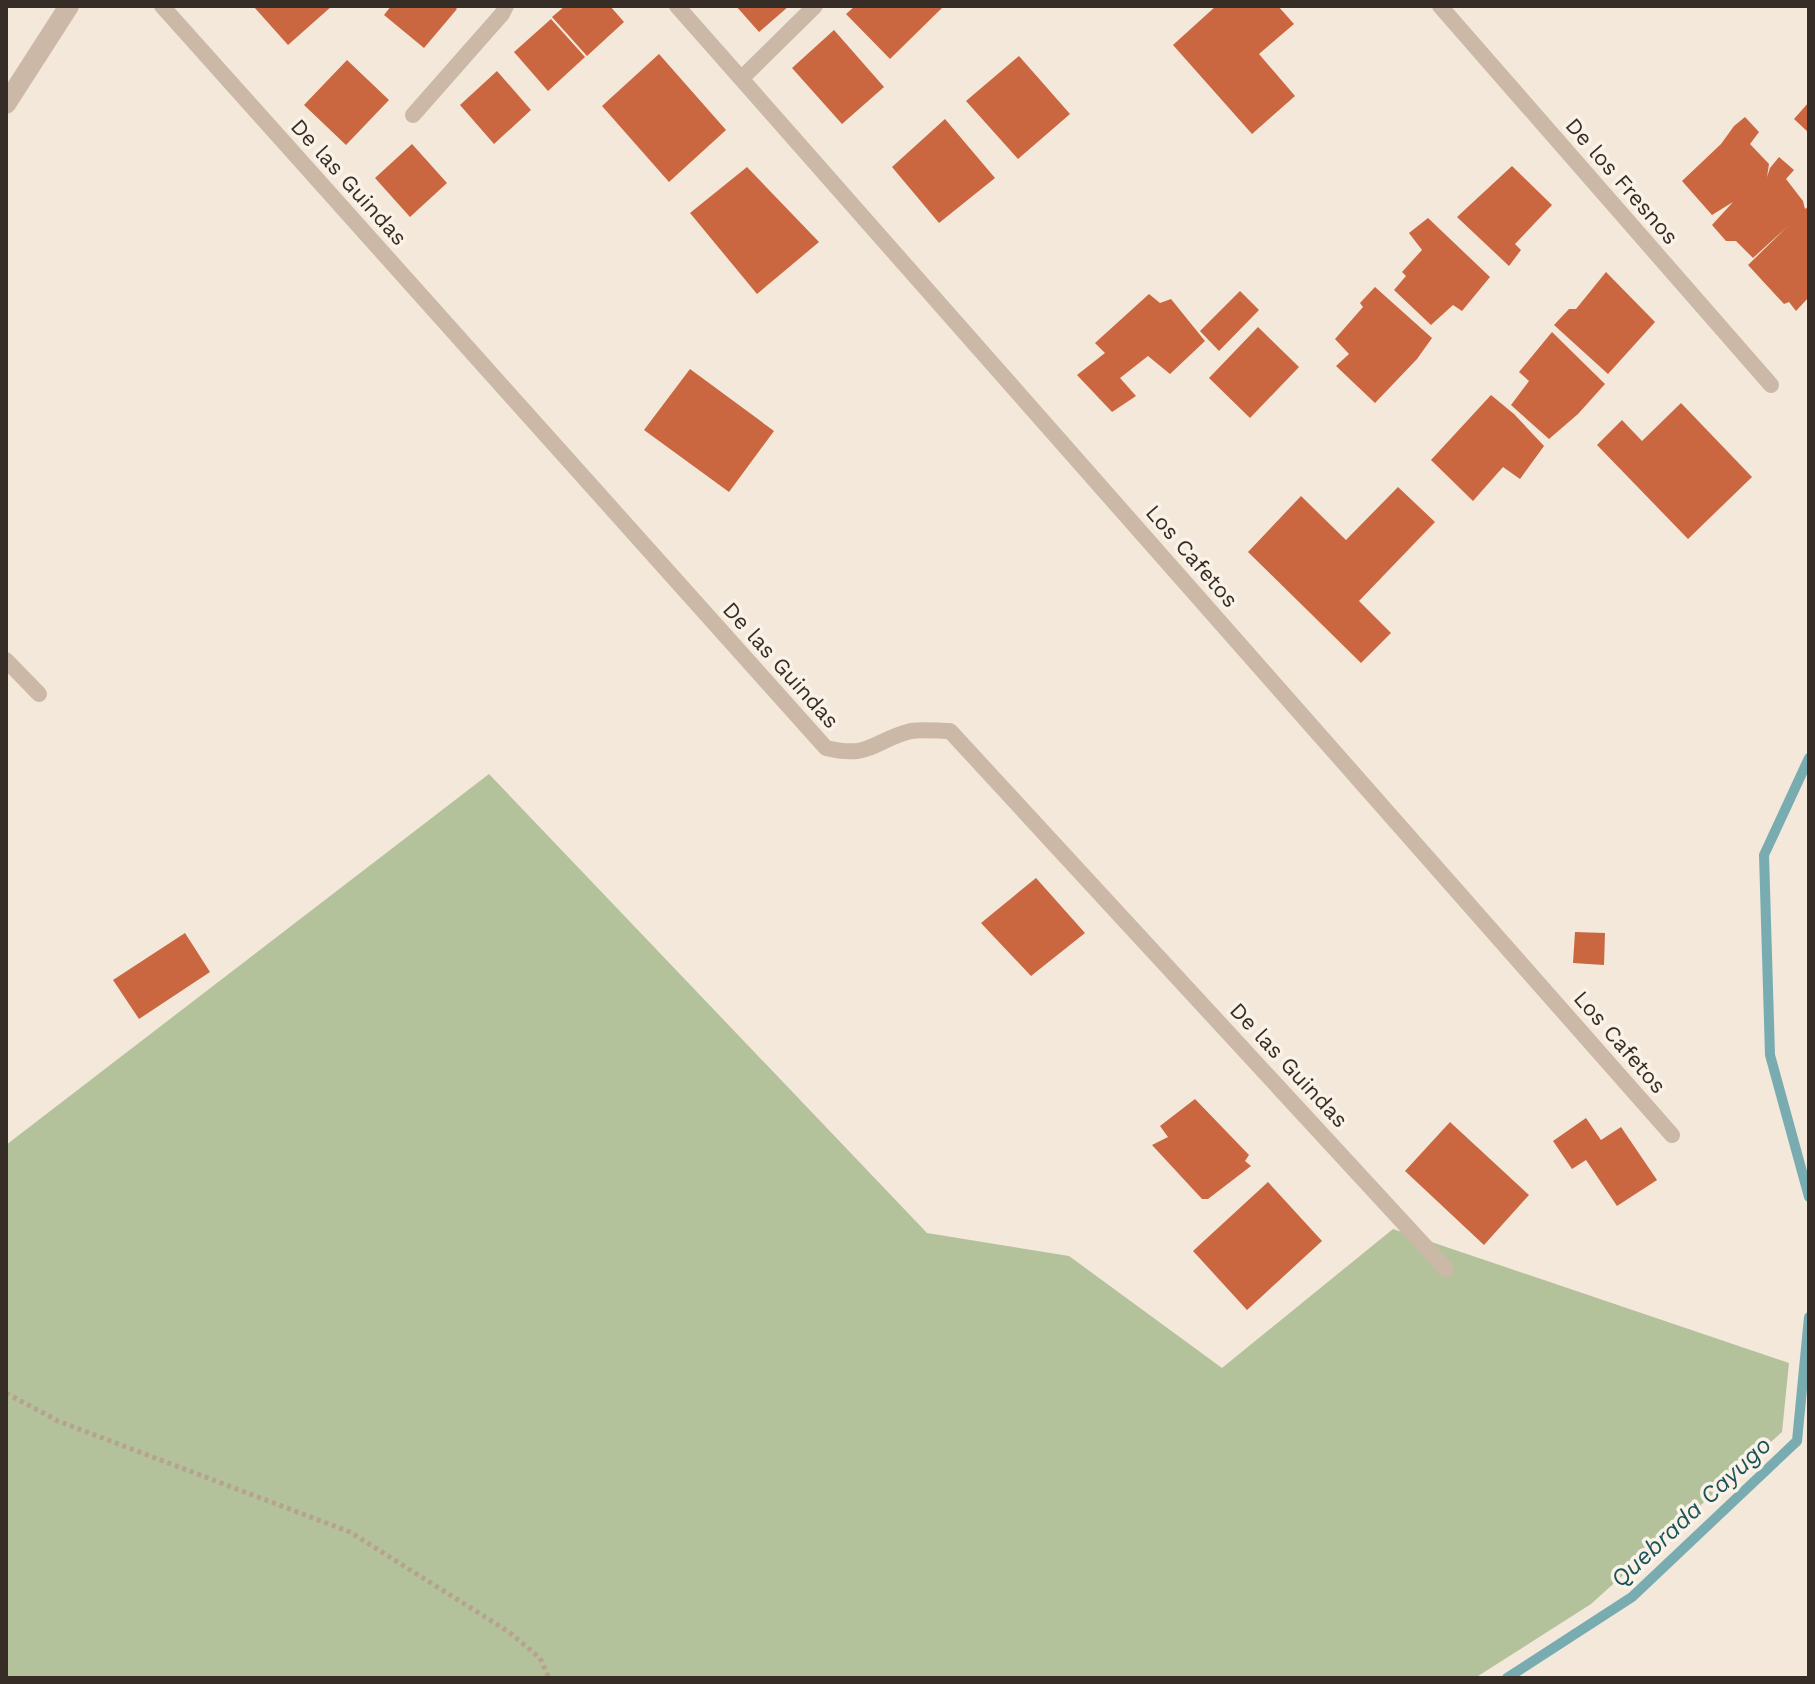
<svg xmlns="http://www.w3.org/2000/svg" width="1815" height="1684" viewBox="0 0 1815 1684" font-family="'Work Sans',sans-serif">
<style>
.green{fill:#b3c29a}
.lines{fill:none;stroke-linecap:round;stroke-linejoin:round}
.stream{stroke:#78acb1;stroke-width:10}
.building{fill:#cb6740}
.path{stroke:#b7a290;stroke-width:5;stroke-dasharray:4 4;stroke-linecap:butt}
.lane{stroke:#cbb8a6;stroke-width:16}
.street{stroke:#cbb8a6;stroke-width:20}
.labels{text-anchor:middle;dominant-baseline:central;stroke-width:7;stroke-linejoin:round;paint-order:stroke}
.street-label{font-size:22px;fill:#372d27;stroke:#faf2e7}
.water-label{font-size:24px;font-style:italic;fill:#1b535a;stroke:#faf2e7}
</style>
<rect width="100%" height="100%" fill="#f3e8da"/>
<path class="green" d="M489,774l438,459 142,23 153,112 171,-139 396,134 -7,69 -191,172 -116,74h-1469v-533z"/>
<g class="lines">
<path class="stream" d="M1809,758l-45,97 6,200 39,142
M1507,1678l125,-81 165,-156 12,-124"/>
</g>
<path class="building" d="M253,6h79l-44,39z
M391,6h63l3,3 -33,39 -40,-33z
M565,6h45l14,16 -37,34 -35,-39z
M736,6h53l-30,26z
M855,6h89l-54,53 -44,-45z
M1216,6h62l16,18 -35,30 36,42 -43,38 -79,-89z
M551,19l34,38 -37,34 -34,-39z
M834,30l50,57 -42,37 -50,-56z
M659,54l67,76 -57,52 -67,-76z
M1019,56l51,58 -52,45 -52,-58z
M347,60l42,40 -43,45 -42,-40z
M497,71l34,39 -37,34 -34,-39z
M1809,102v31l-15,-14z
M1745,117l14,15 -9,12 19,20 -2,13 3,-9 9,-11 15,13 -8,9 17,22 2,8 4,-3v91l-13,14 -7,-9 -5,2 -36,-39 40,-39 -35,32 -17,-17h-10l-14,-16 21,-23 -21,13 -30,-34 39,-37 13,-18z
M945,119l50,59 -56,45 -47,-56z
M412,144l35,39 -37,34 -35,-39z
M1512,166l40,39 -37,39 6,6 -12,16 -52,-49z
M747,167l72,75 -62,52 -67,-81z
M1428,218l62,59 -28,34 -9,-6 -22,20 -37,-35 12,-14 -4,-4 20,-22 -13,-17z
M1606,272l49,50 -47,52 -54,-49 15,-16h7z
M1375,287l57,51 -15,21 -42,44 -39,-37 13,-12 -14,-15 28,-32 -3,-4z
M1240,291l19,19 -40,41 -19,-20z
M1149,294l11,9 11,-4 34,42 -35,33 -22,-18 -28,22 16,18 -24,16 -35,-37 28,-22 -10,-10z
M1258,327l41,40 -49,51 -41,-40z
M1552,332l53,52 -27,30 -29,25 -38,-34 18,-24 -10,-9z
M690,369l84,62 -45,61 -85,-62z
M1491,395l23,19 30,32 -24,33 -17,-12 -30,34 -42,-41z
M1681,403l71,74 -64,62 -91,-94 25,-25 20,21z
M1398,487l37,35 -76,79 32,32 -30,30 -113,-111 53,-56 45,44z
M1036,878l49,55 -54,43 -50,-53z
M1575,932l30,1 -1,32 -31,-2z
M185,933l25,39 -71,47 -26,-39z
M1195,1099l54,56 -4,6 6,5 -43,33h-6l-50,-54 16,-8 -8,-11z
M1586,1118l15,22 20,-13 36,53 -40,26 -31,-46 -14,9 -19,-28z
M1450,1122l79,73 -45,50 -79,-74z
M1268,1182l54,59 -75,69 -54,-59z"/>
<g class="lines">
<path class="path" d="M6,1393l52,28 292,111 159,100 31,26 9,20"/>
<path class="lane" d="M162,6l664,742c45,11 48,-8 85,-17 12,-2 27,0 39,0l496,538
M677,6l995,1129
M1440,6l331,379
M742,78l73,-72
M413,115l89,-101 4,-8
M6,660l33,34"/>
<path class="street" d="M6,104l63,-98"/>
</g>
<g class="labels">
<g class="street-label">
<text transform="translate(1622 181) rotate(49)">De los Fresnos</text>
<text transform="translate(349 182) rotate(48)">De las Guindas</text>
<text transform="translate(1192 556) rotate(49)">Los Cafetos</text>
<text transform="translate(781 665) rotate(48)">De las Guindas</text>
<text transform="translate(1620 1042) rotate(49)">Los Cafetos</text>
<text transform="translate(1289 1065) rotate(47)">De las Guindas</text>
</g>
<g class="water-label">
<text transform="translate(1691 1512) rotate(-43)">Quebrada Cayugo</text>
</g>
</g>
<rect width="1815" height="1684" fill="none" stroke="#372d27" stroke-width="16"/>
</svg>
